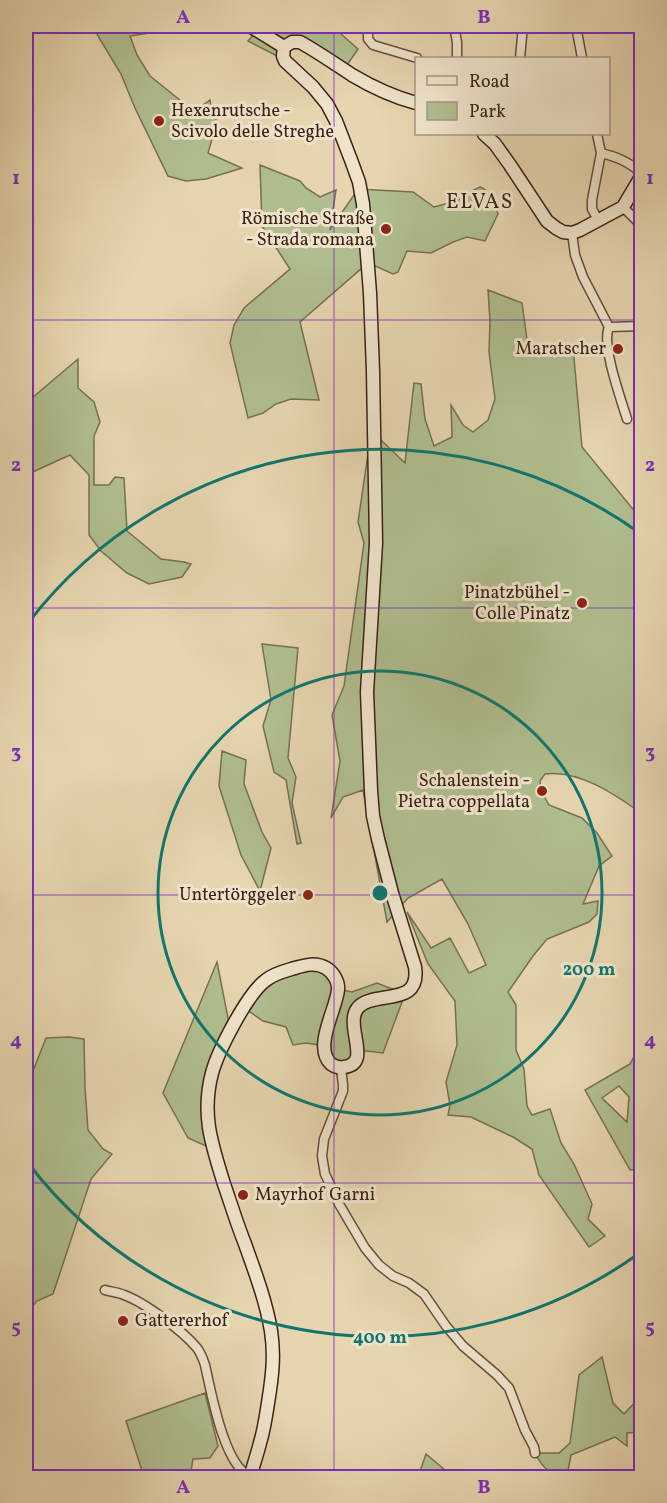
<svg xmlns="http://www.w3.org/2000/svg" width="667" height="1503" viewBox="0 0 667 1503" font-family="Vollkorn,serif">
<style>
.green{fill:#b0be8f;stroke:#757053;stroke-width:1.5;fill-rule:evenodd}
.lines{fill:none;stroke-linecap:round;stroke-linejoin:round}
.street-casing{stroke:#654f3d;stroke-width:11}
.secondary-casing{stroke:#3a2217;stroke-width:15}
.street{stroke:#efe4cb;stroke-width:8}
.secondary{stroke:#efe4cb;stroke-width:12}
.grid{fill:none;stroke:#7b2cbf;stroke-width:1.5;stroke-opacity:0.55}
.ring{fill:none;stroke:#0f766e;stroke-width:3}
.poi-dot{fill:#8f2418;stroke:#efe4cb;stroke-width:2}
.labels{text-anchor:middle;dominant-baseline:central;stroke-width:6;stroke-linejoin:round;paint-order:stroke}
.poi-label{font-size:18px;fill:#3a2217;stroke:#efe4cb;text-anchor:end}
.quarter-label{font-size:21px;letter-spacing:1.5px;fill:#3a2217;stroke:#efe4cb}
.centre{fill:#0f766e;stroke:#efe4cb;stroke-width:3}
.ring-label{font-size:18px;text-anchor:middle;font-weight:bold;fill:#0f766e;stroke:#efe4cb;stroke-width:6;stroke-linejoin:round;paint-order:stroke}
.neatline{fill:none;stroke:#7b2cbf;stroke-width:2}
.grid-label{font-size:20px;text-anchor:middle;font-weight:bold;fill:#7b2cbf}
</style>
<rect width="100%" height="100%" fill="#e6d5af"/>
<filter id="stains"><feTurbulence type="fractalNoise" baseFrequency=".00333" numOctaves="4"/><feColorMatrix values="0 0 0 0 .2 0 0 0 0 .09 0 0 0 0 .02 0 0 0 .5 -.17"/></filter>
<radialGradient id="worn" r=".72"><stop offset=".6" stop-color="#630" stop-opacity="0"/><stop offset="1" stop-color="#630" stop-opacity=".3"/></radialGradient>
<path class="green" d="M92,26h94l3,1 -59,9 7,19 13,21 41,33 9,-2 10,-7 1,7 6,15 -9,31 34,15 -36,11 -20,2 -18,-5 -33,-68 -14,-34z
M262,26h70l26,23 -15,22 -45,-27 -21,12 -29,-15z
M260,165l40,16 6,7 14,9 16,-7 -6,40 28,-41 55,3 21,15 23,-6 6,-6 17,-8c11,4 15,16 18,27l-13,27 -18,-4 -14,5 -22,11 -24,-2 -9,21 -5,2 -22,-10 -10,5 -61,53 19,78 -28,-1 -15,5 -13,9 -15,5 -18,-75 4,-18 10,-17 46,-39 -28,-43z
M488,290l34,13 7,51 44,-7 9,100 59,72v294c-25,-18 -63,-44 -96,-39l-5,7 1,10 8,14 33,13 15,15 15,23 -13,10 -16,38 15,-3 -1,13 -8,8 -42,17 -14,17 -25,36 8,13v45l8,19 3,37 5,9 18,-6 11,34 13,21 18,40 -4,15 17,17 -16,11 -50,-72 -7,-26 -19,-12 -42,-20 -23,-2 2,-10 -4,-23 11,-37 -2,-44 -27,-37 -21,-52 24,36 19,-10 19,35 17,-8 -18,-41 -26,-45 -34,19 -21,24 -24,-132 -20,7 -12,21 9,-57 -8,-46 12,-29 20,-143 -6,-21 10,-68 12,-15 25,24 9,-80 7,1 4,35 9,27 18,-9 -1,-32 12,20 10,7 15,-12 7,-21 -6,-47 1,-31z
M78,359v29l16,14 6,20 -6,14v49h15l6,-8 9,1 3,53 34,28 23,3 7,2 -9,13 -33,7 -22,-11 -26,-22 -12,-16v-60l-19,-20 -44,20v-78l6,1z
M262,644l36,4 -10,110 8,19 -4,26 9,40 -4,1 -11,-64 -12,-8 -11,-46 8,-26z
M222,751l24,9 -2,24 18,48 9,16 -11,43 -19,-36 -22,-69z
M217,962l12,61 -17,49 1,77 -25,-11 -25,-45z
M316,964l22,25 14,3 25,-9 28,11 -22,59 -25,-3 -17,18 -16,-22 -19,-3 -13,2 -7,-18 -23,-6 -19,-13 21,-28z
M69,1037l15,2 1,49 3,42 15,19 9,5 -21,25 -38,115 -16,7 -11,12v-78l6,-23 -6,-2v-121l20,-51z
M635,1055v22l6,37 1,55 -12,1 -45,-80 45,-26zM619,1086l10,11 -2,25 -25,-24z
M602,1357l11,46 11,11 17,-18v36l-14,1v13l-12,-9 -44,18 -4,21c-17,0 -25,-9 -32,-23h24l11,-10 9,-68z
M205,1393l13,53 -8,12 -17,1 -3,18h-46l-18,-56z
M426,1454l25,21v2h-33z"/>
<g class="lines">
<g class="street-casing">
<path id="street" d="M368,26v13l5,6 44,13
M454,26l3,16v16
M576,26l6,32
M520,58l3,-32
M597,134l4,19 -9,47v9l6,11
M601,153c17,4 27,9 41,20
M623,207l19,19
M572,233l3,22 8,22 26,50c-8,18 12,72 18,92
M609,327l33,-1
M341,1068l2,17v6l-19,48 -2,17 3,18 14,30 26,44 14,17 14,11 16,7 15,11 22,32 17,20 34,29 12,13 16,42 9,17 1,6
M105,1290c6,2 13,2 19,5 20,7 59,36 73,53 4,5 6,11 8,17 6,26 19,101 45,111"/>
</g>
<g class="secondary-casing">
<path id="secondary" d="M250,26l34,21
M284,47l8,-5h8c18,10 35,22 52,33 20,12 42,22 64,28
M484,134l11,10 15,21 37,56 9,7 7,4 9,1 8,-3 43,-23 19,-32
M250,1478c3,-12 7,-23 10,-35 4,-13 6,-27 8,-40 4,-25 7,-47 3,-72 -5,-30 -16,-59 -26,-87 -8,-20 -14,-40 -21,-60 -12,-39 -23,-69 -12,-111 6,-22 35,-79 54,-93 9,-7 19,-9 29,-12 10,-3 21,-6 31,0 7,4 13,14 12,22 -2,20 -25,57 -7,74 4,3 8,4 13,3 34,-4 -12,-55 25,-66 21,-7 51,0 46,-34l-23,-74 -14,-54 -5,-23 -2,-25 -4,-99 9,-149 -3,-172 -3,-78 -7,-89 -4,-22 -8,-22 -15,-39 -9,-17 -14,-17 -28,-26 -2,-5 1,-9"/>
</g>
<use href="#street" class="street"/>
<use href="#secondary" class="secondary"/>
</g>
<path class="grid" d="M334,26v1452M26,320h616M26,608h616M26,895h616M26,1183h616"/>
<g class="ring">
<circle cx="380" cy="893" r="222"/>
<path d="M641 1252A444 444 0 0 1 28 1163M28 623A444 444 0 0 1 641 534"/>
</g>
<g class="poi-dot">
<circle cx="159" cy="121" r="6"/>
<circle cx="386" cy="229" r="6"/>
<circle cx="618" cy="349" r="6"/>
<circle cx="582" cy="603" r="6"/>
<circle cx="542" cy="791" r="6"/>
<circle cx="308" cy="895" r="6"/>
<circle cx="243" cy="1195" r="6"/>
<circle cx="123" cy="1321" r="6"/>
</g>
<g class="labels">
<g class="poi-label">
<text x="171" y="111" text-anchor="start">Hexenrutsche -<tspan x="171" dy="21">Scivolo delle Streghe</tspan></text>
<text x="374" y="219">Römische Straße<tspan x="374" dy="21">- Strada romana</tspan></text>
<text x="606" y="349">Maratscher</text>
<text x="570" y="593">Pinatzbühel -<tspan x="570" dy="21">Colle Pinatz</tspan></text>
<text x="530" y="781">Schalenstein -<tspan x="530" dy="21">Pietra coppellata</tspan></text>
<text x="296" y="895">Untertörggeler</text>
<text x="255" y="1195" text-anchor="start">Mayrhof Garni</text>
<text x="135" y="1321" text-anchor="start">Gattererhof</text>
</g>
<g class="quarter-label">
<text x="480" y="202">ELVAS</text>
</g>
</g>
<circle cx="380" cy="893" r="9" class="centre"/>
<g class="ring-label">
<text x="589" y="975">200 m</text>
<text x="380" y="1343">400 m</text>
</g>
<rect width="667" height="1503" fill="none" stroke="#e6d5af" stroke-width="66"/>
<rect x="415" y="57" width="195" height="78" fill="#efe4cb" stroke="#a79683" stroke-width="1.5"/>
<rect x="427" y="76" width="30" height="9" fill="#efe4cb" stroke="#a79683" stroke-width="1.5"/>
<text x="469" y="87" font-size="18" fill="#3a2217">Road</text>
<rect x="427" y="102" width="30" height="18" fill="#b0be8f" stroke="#a79683" stroke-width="1.5"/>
<text x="469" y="117" font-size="18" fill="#3a2217">Park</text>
<rect x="33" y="33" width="601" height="1437" class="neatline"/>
<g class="grid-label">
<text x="183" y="23">A</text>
<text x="484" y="23">B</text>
<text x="16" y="184">1</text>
<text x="650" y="184">1</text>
<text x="16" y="471">2</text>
<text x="650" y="471">2</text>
<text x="16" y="758">3</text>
<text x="650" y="758">3</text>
<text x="16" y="1046">4</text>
<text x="650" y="1046">4</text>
<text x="16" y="1333">5</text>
<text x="650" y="1333">5</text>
<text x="183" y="1493">A</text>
<text x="484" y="1493">B</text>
</g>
<rect width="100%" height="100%" filter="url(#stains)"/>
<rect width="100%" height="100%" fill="url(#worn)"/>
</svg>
